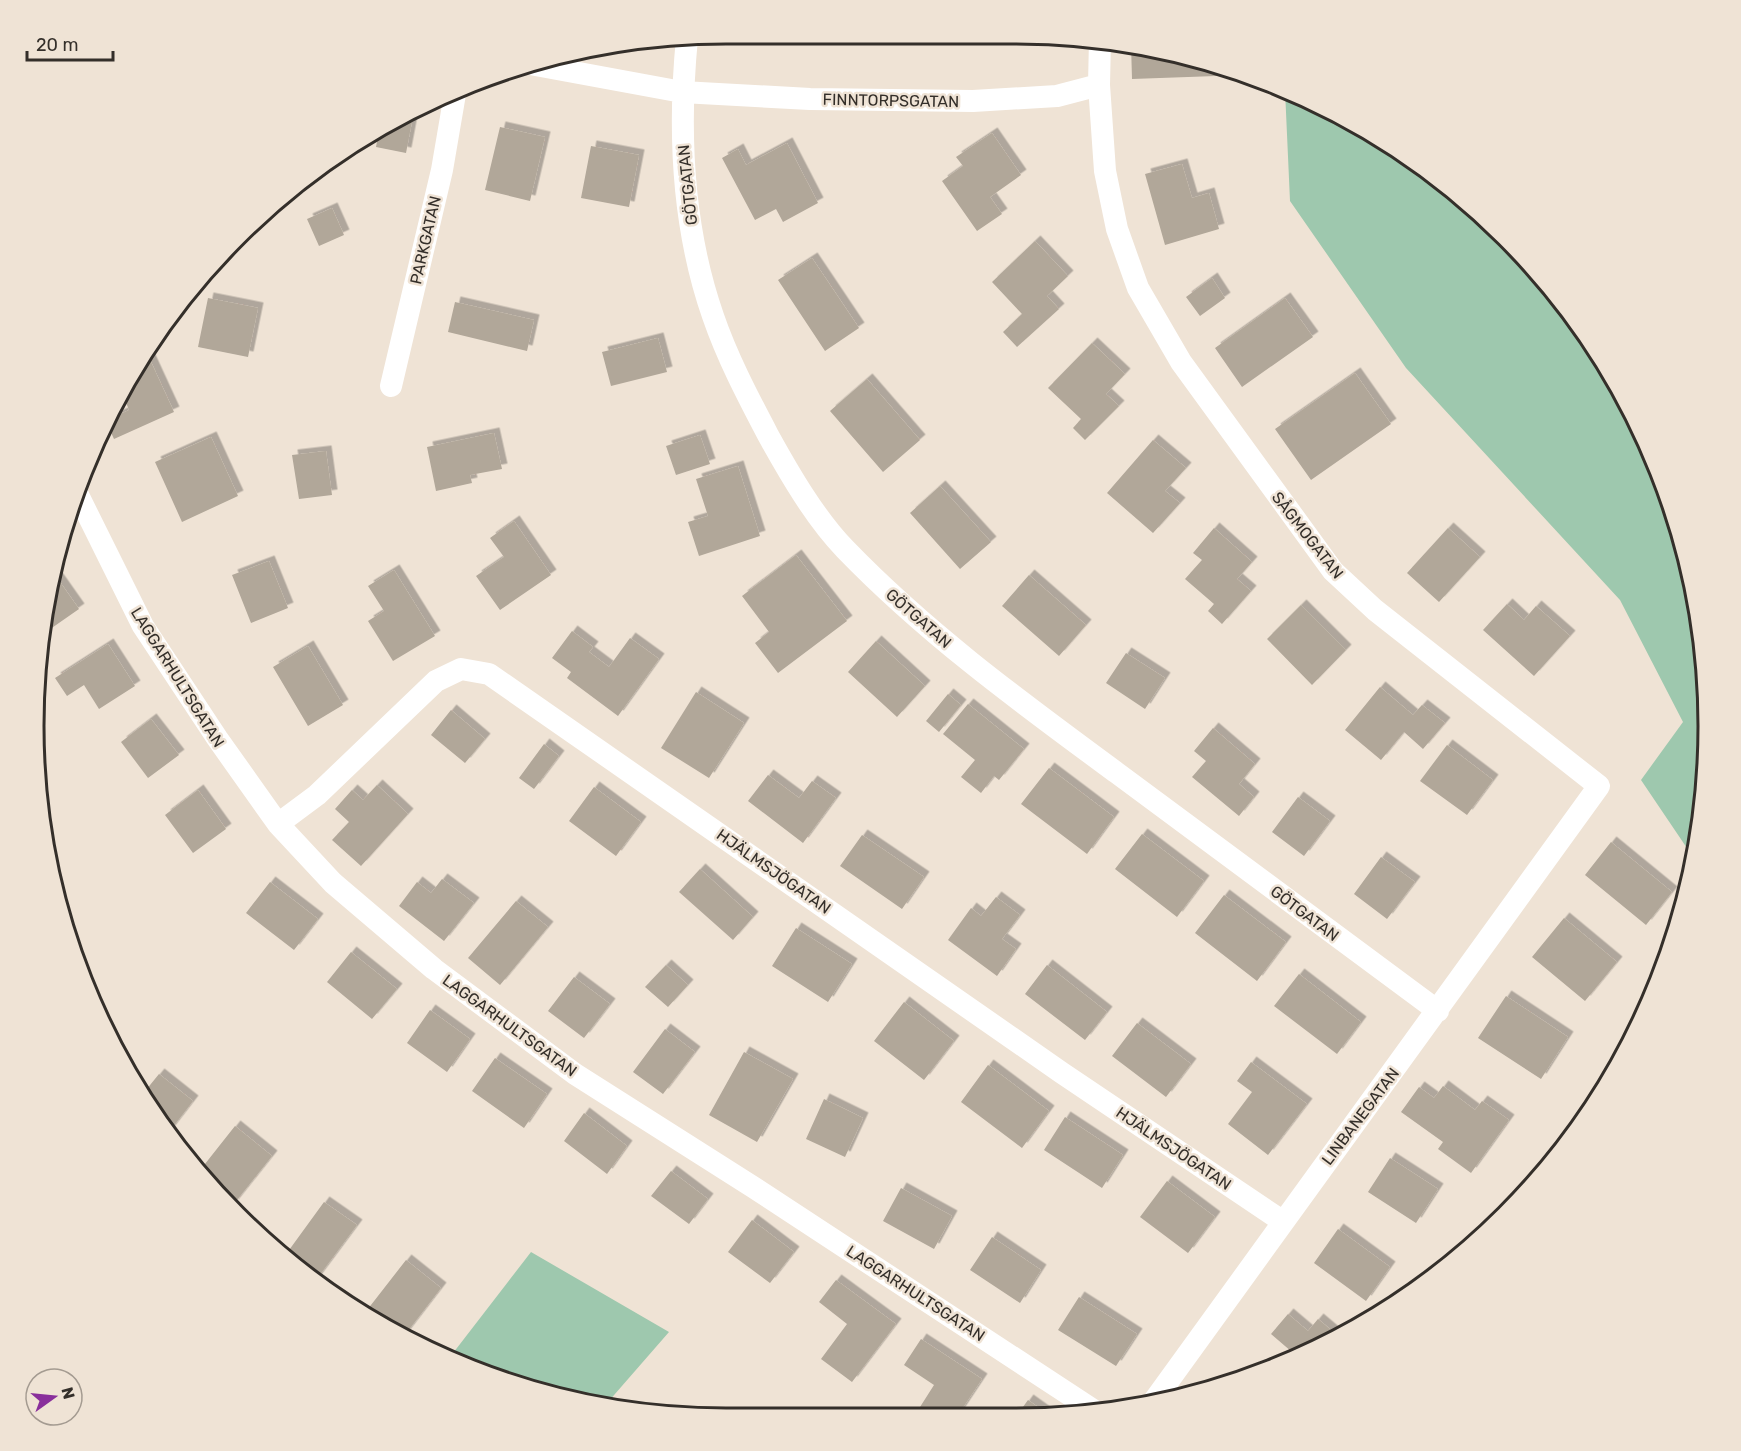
<svg xmlns="http://www.w3.org/2000/svg" width="1741" height="1451" font-family="Rubik,sans-serif">
<style>
.green{fill:#9ec8ae}
.building{fill:#b1a799;filter:url(#shadow)}
.lines{fill:none;stroke-linecap:round;stroke-linejoin:round}
.street{stroke:#fff;stroke-width:22}
.labels{text-anchor:middle;stroke-width:5;stroke-linejoin:round;paint-order:stroke}
.street-label{font-size:16px;fill:#342f2a;stroke:#efe3d5}
.rim{fill:none;stroke:#342f2a;stroke-width:3}
</style>
<defs>
<filter id="shadow"><feDropShadow dx="5.5" dy="-5.5" stdDeviation="0" flood-color="#0004"/></filter>
</defs>
<rect width="100%" height="100%" fill="#efe3d5"/>
<path class="green" d="M1285 90 1321 104 1437 176 1505 236 1571 316 1653 476 1664 490 1695 590 1708 725 1695 860 1641 780 1683 722 1620 600 1406 368 1290 201Z
M531 1252 669 1332 608 1402 503 1381 450 1357Z"/>
<path class="building" d="M738 33 823 35V40L739 42Z
M1131 44 1195 57 1244 75 1132 79Z
M414 111 406 153 376 147 380 125Z
M500 127 545 137 530 201 485 190Z
M992 133 1021 175 990 197 1002 214 977 231 942 181 963 166 956 157Z
M787 143 818 203 783 222 776 209 755 220 722 158 738 149 746 165Z
M591 146 639 155 629 207 581 198Z
M1182 164 1192 198 1209 193 1219 229 1165 245 1145 174Z
M332 208 344 235 319 246 307 219Z
M1035 241 1068 276 1047 296 1059 309 1017 347 1003 332 1022 314 992 282Z
M812 258 859 328 825 351 778 280Z
M1212 278 1225 298 1200 316 1186 297Z
M208 298 258 308 248 357 198 347Z
M1285 298 1313 337 1242 387 1215 348Z
M455 302 534 320 527 351 448 332Z
M658 338 667 372 611 386 602 352Z
M1092 343 1125 374 1106 394 1119 406 1085 440 1073 428 1081 419 1048 388Z
M145 349 174 412 114 439 108 426 112 418 129 410 123 395Z
M1355 373 1391 424 1311 480 1275 429Z
M867 379 920 440 883 472 830 411Z
M494 433 502 469 470 475 472 483 436 491 427 447Z
M700 435 710 464 676 475 666 446Z
M211 437 238 496 182 522 155 462Z
M1153 440 1186 468 1165 491 1180 503 1153 533 1107 493Z
M326 451 332 495 299 499 292 455Z
M738 466 760 536 699 556 688 522 708 516 696 479Z
M940 486 991 542 960 569 910 513Z
M514 521 551 575 500 610 476 576 504 557 490 538Z
M1214 528 1252 562 1237 579 1251 591 1222 624 1208 611 1214 604 1185 579 1202 560 1193 553Z
M1448 528 1480 557 1439 602 1407 573Z
M796 555 847 621 778 673 755 643 769 632 742 596Z
M269 561 288 608 251 623 232 575Z
M394 570 435 636 393 661 368 621 384 611 368 586Z
M55 575 79 609 46 632 44 630Z
M1029 575 1086 625 1059 656 1002 606Z
M1507 604 1524 620 1536 606 1570 636 1534 676 1483 630Z
M1301 605 1346 650 1312 685 1267 639Z
M572 631 593 647 589 652 609 667 630 638 659 659 618 716 567 678 571 672 552 658Z
M876 641 925 686 897 717 848 672Z
M108 644 135 686 99 709 84 685 67 696 55 678Z
M308 646 343 705 308 726 273 667Z
M1126 653 1165 678 1145 709 1106 683Z
M1380 687 1413 715 1422 705 1445 723 1423 749 1404 732 1381 760 1345 730Z
M696 692 744 723 709 778 661 748Z
M948 694 961 705 939 732 926 721Z
M968 704 1024 749 999 780 994 776 981 793 961 777 975 760 943 734Z
M451 710 485 739 465 763 431 735Z
M151 719 179 755 148 778 121 742Z
M1213 728 1255 764 1239 784 1254 797 1239 816 1192 777 1206 761 1194 751Z
M544 744 559 756 534 789 519 778Z
M1447 745 1493 780 1467 815 1420 781Z
M1049 768 1114 817 1087 854 1021 804Z
M768 775 799 798 812 781 836 798 803 843 748 801Z
M377 785 408 814 361 866 332 840 349 822 335 809 352 790 363 800Z
M594 787 641 822 616 856 569 821Z
M198 790 226 829 193 853 165 815Z
M1298 797 1330 821 1304 856 1272 832Z
M1142 834 1204 881 1177 917 1115 869Z
M862 835 924 877 902 909 840 866Z
M1611 842 1672 892 1646 925 1585 875Z
M1381 857 1415 882 1387 919 1354 894Z
M700 869 753 917 733 940 679 892Z
M442 879 474 903 444 941 399 906 417 882 431 893Z
M270 882 318 919 294 950 246 913Z
M1224 895 1286 942 1257 981 1195 933Z
M996 897 1020 915 1002 939 1016 949 997 976 948 940 971 908 981 916Z
M516 901 548 927 500 985 468 958Z
M1564 918 1617 962 1585 1001 1532 957Z
M796 928 852 964 828 1002 772 966Z
M351 952 397 989 372 1019 327 982Z
M666 965 688 985 668 1007 645 987Z
M1047 965 1107 1012 1085 1040 1025 994Z
M1299 974 1361 1022 1337 1054 1274 1006Z
M574 977 610 1004 584 1038 548 1011Z
M1506 996 1568 1037 1541 1079 1478 1038Z
M904 1002 954 1041 924 1080 874 1041Z
M430 1010 470 1039 447 1072 407 1043Z
M1137 1023 1191 1064 1166 1097 1112 1056Z
M665 1029 695 1052 663 1094 633 1072Z
M744 1052 793 1079 757 1142 709 1115Z
M495 1058 547 1094 524 1128 472 1091Z
M1251 1062 1307 1104 1268 1155 1228 1124 1252 1092 1237 1081Z
M988 1065 1049 1111 1022 1148 961 1102Z
M159 1074 193 1101 169 1132 150 1111 142 1095Z
M1443 1086 1475 1110 1482 1101 1509 1120 1471 1173 1438 1149 1443 1142 1401 1112 1419 1087 1434 1098Z
M824 1099 863 1118 845 1157 806 1139Z
M584 1113 627 1146 607 1174 564 1141Z
M1065 1117 1123 1155 1102 1188 1044 1150Z
M235 1126 272 1156 233 1205 201 1169Z
M1390 1158 1438 1189 1416 1223 1368 1192Z
M671 1171 708 1199 689 1224 651 1196Z
M1167 1181 1215 1217 1188 1253 1140 1217Z
M901 1188 952 1216 934 1249 883 1221Z
M324 1202 357 1225 316 1280 284 1257Z
M752 1220 794 1252 770 1283 728 1252Z
M1338 1229 1390 1267 1366 1301 1314 1263Z
M992 1237 1041 1270 1020 1303 970 1270Z
M406 1260 441 1288 404 1336 380 1325 364 1314Z
M836 1280 896 1324 852 1382 821 1359 847 1324 819 1302Z
M1079 1297 1137 1334 1116 1366 1058 1330Z
M1288 1314 1308 1331 1318 1319 1337 1335 1281 1365 1292 1352 1271 1334Z
M921 1339 982 1379 956 1418H913L934 1385 904 1365Z
M1028 1400 1049 1415 1015 1418Z"/>
<g class="lines">
<path class="street" d="M687 38C678 131 682 227 713 316 727 357 748 397 768 435 789 473 815 518 845 549 927 634 1022 703 1117 773 1224 853 1331 932 1438 1011
M1100 39 1099 85 1105 171 1117 229 1138 288 1181 362 1333 571 1375 610 1599 786 1151 1405
M530 64 682 92 810 99 973 101 1057 96 1099 85
M391 386 442 170 455 94
M76 491 143 626 217 738 278 824 333 883 434 969 575 1074 753 1187 1093 1410
M278 824 317 795 436 681 461 669 489 674 1062 1073 1282 1221"/>
</g>
<g class="labels">
<g class="street-label">
<text transform="translate(891 100) rotate(1)" y="6">FINNTORPSGATAN</text>
<text transform="translate(687 185) rotate(-96)" y="6">GÖTGATAN</text>
<text transform="translate(425 240) rotate(-77)" y="6">PARKGATAN</text>
<text transform="translate(1308 535) rotate(52)" y="6">SÅGMOGATAN</text>
<text transform="translate(919 618) rotate(41)" y="6">GÖTGATAN</text>
<text transform="translate(178 677) rotate(58)" y="6">LAGGARHULTSGATAN</text>
<text transform="translate(774 871) rotate(35)" y="6">HJÄLMSJÖGATAN</text>
<text transform="translate(1305 913) rotate(37)" y="6">GÖTGATAN</text>
<text transform="translate(510 1025) rotate(36)" y="6">LAGGARHULTSGATAN</text>
<text transform="translate(1360 1116) rotate(-53)" y="6">LINBANEGATAN</text>
<text transform="translate(1174 1148) rotate(34)" y="6">HJÄLMSJÖGATAN</text>
<text transform="translate(916 1293) rotate(33)" y="6">LAGGARHULTSGATAN</text>
</g>
</g>
<path d="M0 0H1741V1451H0ZM726 44H1016A682 682 0 0 1 1698 726V726A682 682 0 0 1 1016 1408H726A682 682 0 0 1 44 726V726A682 682 0 0 1 726 44Z" fill="#efe3d5" fill-rule="evenodd"/>
<path class="rim" d="M726 44H1016A682 682 0 0 1 1698 726V726A682 682 0 0 1 1016 1408H726A682 682 0 0 1 44 726V726A682 682 0 0 1 726 44Z"/>
<g transform="translate(54 1397) rotate(75)"><circle r="28" fill="#efe3d5" stroke="#a49b91" stroke-width="1.5"/>
<path d="M0-4.5L10 22L0 15L-10 22Z" fill="#892f9b"/>
<text y="-9" font-size="16" font-weight="bold" text-anchor="middle" fill="#342f2a">N</text>
</g>
<path d="M27 51v9h86v-9" fill="none" stroke="#342f2a" stroke-width="3"/>
<text x="36" y="51" font-size="18" fill="#342f2a" stroke="#efe3d5" stroke-width="4.5" paint-order="stroke">20 m</text>
</svg>
